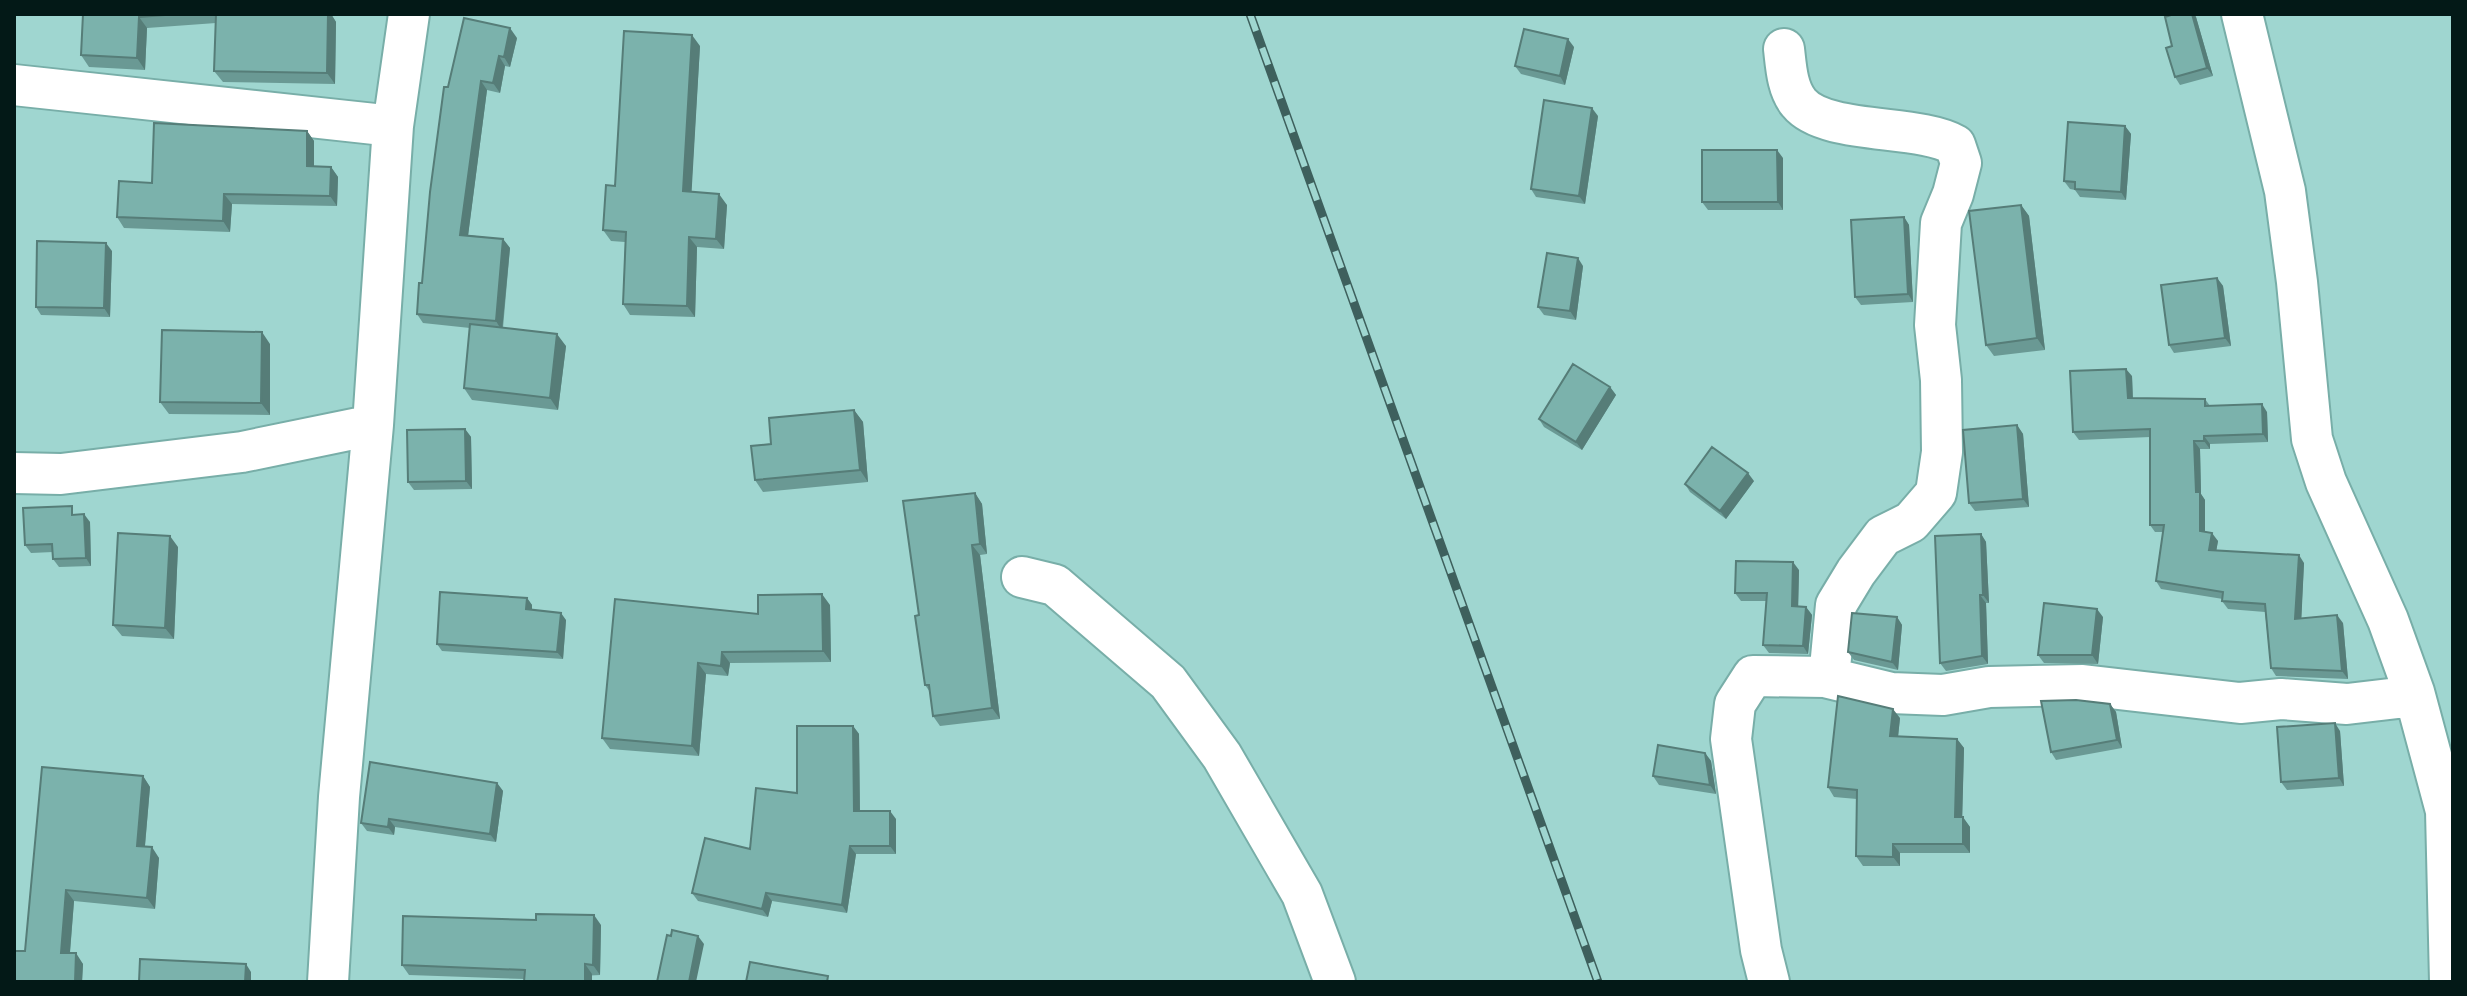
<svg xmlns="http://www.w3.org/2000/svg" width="2467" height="996" font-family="Cabin,sans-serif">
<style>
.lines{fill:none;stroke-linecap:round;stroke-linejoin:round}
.minor-casing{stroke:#78aea8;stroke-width:44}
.minor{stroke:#fff;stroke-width:40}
.rail-casing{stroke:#3e605d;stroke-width:9}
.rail{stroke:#9fd6d0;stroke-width:6;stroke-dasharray:18;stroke-linecap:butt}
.wall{fill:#6a9994}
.shaded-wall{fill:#567d78}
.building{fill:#7bb2ac;stroke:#567d78;stroke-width:2}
</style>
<rect width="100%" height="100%" fill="#9fd6d0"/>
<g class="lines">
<g class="minor-casing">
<path id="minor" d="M2242 14 2285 191 2297 282 2312 439 2326 482 2388 620 2414 692 2446 811 2450 982
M1784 49C1786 66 1787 89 1799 103 1825 135 1919 124 1955 145L1961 163 1953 194 1941 223 1935 325 1941 380 1942 452 1936 493 1911 522 1883 536 1856 572 1836 605 1830 668 1825 677
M14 85 393 126
M14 473 61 474 242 452 373 425
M1022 577 1055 585 1168 682 1222 756 1302 894 1335 982
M328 982 339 797 373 425 393 126 409 14
M1769 982 1761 950 1731 739 1735 704 1753 676 1825 677 1891 693 1943 695 1989 687 2083 685 2240 703 2281 699 2347 704 2398 698 2414 692"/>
</g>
<use href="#minor" class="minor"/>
<g class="rail-casing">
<path id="rail" d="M1250 14 1598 982"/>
</g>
<use href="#rail" class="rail"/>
</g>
<path class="wall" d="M83 14H331L336 22 335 84 223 82 214 71 216 23 147 28 145 70 89 67 81 55Z
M2174 14H2194L2196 17 2213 76 2180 85 2175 77 2172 46Z
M517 38 510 67 505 66 500 93 487 90 468 235 503 239 510 248 503 328 566 346 558 410 472 400 464 388 470 328 423 323 417 314 422 283 448 87Z
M700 46 691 192 727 205 724 249 697 247 695 317 630 315 623 304 625 242 611 241 603 230 615 186Z
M1574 47 1565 85 1521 74 1515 66Z
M1598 116 1585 204 1536 197 1531 189Z
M2125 126 2131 134 2126 200 2080 197 2075 190 2070 189 2064 181Z
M307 131 314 141V166L331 167 338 177 337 206 232 204 230 232 124 228 117 217 152 183Z
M1783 158V210H1708L1702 202Z
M2021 205 2029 216 2045 350 1994 356 1986 345Z
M1904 217 1909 225 1913 302 1861 305 1855 297Z
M112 251 110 317 41 315 36 307Z
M1583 266 1576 320 1544 315 1538 307Z
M2217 278 2223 286 2231 346 2174 353 2169 345Z
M270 344V415L169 414 160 402Z
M2132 376 2133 398 2205 399 2210 406 2267 412 2268 442 2210 444V449H2200L2201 494 2205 500V532L2218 541 2216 551 2304 563 2301 619 2343 623 2348 679 2276 676 2271 668 2265 612 2228 609 2222 601 2223 599 2161 589 2156 581 2163 532H2155L2150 525V437L2079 440 2073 432Z
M1610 387 1616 395 1582 450 1544 427 1539 419Z
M854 410 863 422 868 482 763 492 755 480Z
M2017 425 2023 434 2029 507 1975 511 1969 503Z
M465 429 471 437 472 489 414 490 408 482Z
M1754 481 1726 519 1690 492 1685 484Z
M975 493 982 504 987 554 980 555 1000 719 940 726 933 716 930 692 925 685 919 615Z
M78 515 90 522 91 566 59 567 53 559V552L31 553 25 545Z
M1981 534 1986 542 1989 603H1986L1988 664 1946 671 1940 663Z
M178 547 174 639 122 636 113 625Z
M1799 570 1798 606 1806 607 1812 615 1808 654 1769 653 1763 645 1766 601H1741L1735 593Z
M527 598 532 605V610L566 620 563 659 442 651 437 644Z
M830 605 831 662 730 663 728 676 706 674 699 756 610 749 602 738 758 614Z
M1897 617 1902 625 1898 670 1854 660 1848 652Z
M2103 617 2098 664 2044 663 2038 655Z
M2110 704 2116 712 2122 748 2056 760 2051 752Z
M1900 718 1898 737 1957 739 1964 748 1962 817 1970 827V853H1900V866H1863L1856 856 1857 799 1834 797 1828 787Z
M853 726 859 734 860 811 896 819V854H856L847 913 772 901 768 917 698 901 692 893 750 849Z
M2340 731 2344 786 2287 790 2281 782Z
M1705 753 1711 761 1716 794 1659 785 1653 776Z
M143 776 150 787 145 846 159 858 155 909 74 901 70 953 83 964 82 982H14L25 951Z
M497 783 503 791 496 842 395 827 394 835 367 831 361 823Z
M601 925 600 975 525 979 409 975 402 965Z"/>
<path class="shaded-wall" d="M328 14H331L336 22 335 84 327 73Z
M2192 14H2194L2196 17 2213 76 2207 68Z
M139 17 147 28 145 70 137 58Z
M510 28 517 38 510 67 504 57Z
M692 35 700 46 691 202 683 191Z
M1568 39 1574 47 1565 85 1560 76Z
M499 56 505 66 500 93 493 83Z
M481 81 487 90 467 244 460 235Z
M1592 108 1598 116 1585 204 1579 196Z
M2125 126 2131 134 2126 200 2121 192Z
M307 131 314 141V176L307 166Z
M1777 150 1783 158V210L1778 202Z
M331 167 338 177 337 206 330 196Z
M224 194 232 204 230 232 223 221Z
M719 194 727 205 724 249 716 239Z
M2021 205 2029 216 2045 350 2037 338Z
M1904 217 1909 225 1913 302 1908 294Z
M689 237 697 247 695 317 687 306Z
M503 239 510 248 502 331 496 321Z
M106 243 112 251 110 317 104 308Z
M1578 258 1583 266 1576 320 1570 311Z
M2217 278 2223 286 2231 346 2225 338Z
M262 332 270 344V415L261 403Z
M557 334 566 346 558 410 550 398Z
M2126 369 2132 376 2133 406 2128 398Z
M1610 387 1616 395 1582 450 1576 442Z
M2262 404 2267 412 2268 442 2263 434Z
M854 410 863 422 868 482 860 470Z
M2017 425 2023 434 2029 507 2023 499Z
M465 429 471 437 472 489 466 481Z
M2204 436 2210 444V449L2204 441Z
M2194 441 2200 449 2201 494 2205 500V539L2200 531 2196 492Z
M1748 473 1754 481 1726 519 1720 511Z
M975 493 982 504 987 554 980 544Z
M84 514 90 522 91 566 86 558Z
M2212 533 2218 541 2215 558 2209 550Z
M1981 534 1986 542 1989 603 1983 595Z
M170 536 178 547 174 639 165 628Z
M972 545 980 555 1000 719 992 708Z
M2299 555 2304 563 2301 627 2295 619Z
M1793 562 1799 570 1798 614 1792 606Z
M822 594 830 605 831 662 823 651Z
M1980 595 1986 603 1988 664 1982 656Z
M527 598 532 605V617L526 609Z
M1806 607 1812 615 1808 654 1803 646Z
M2097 609 2103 617 2098 664 2092 655Z
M561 613 566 620 563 659 557 652Z
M2337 615 2343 623 2348 679 2342 671Z
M1897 617 1902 625 1898 670 1892 662Z
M722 652 730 663 728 676 721 666Z
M698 663 706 674 699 756 692 746Z
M2110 704 2116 712 2122 748 2117 740Z
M1893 709 1900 718 1897 746 1890 736Z
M2335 723 2340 731 2344 786 2339 778Z
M853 726 859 734 860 819 854 811Z
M1957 739 1964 748 1962 827 1955 817Z
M1705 753 1711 761 1716 794 1710 785Z
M143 776 150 787 144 856 137 846Z
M497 783 503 791 496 842 490 834Z
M890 811 896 819V854L890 846Z
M1963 817 1970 827V853L1963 844Z
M389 819 395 827 394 835 388 827Z
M1893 844 1900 853V866L1893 857Z
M850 846 856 854 847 913 842 905Z
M152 847 159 858 155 909 147 898Z
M66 890 74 901 69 963 61 953Z
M766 893 772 901 768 917 762 909Z
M594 915 601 925 600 975 593 965Z
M698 936 704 944 696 982H689Z
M76 953 83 964 82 982H75Z
M246 964 251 972V982H245Z
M585 964 592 974V982H585Z"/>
<path class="building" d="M83 14H178L139 17 137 58 81 55Z
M216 14H328L327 73 214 71Z
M2174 14H2192L2207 68 2175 77 2166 48 2172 46 2165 17Z
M464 18 510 28 504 57 499 56 493 83 481 81 460 235 503 239 496 321 417 314 419 283H422L430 192 444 87H448Z
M1524 29 1568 39 1560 76 1515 66Z
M624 31 692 35 683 191 719 194 716 239 689 237 687 306 623 304 626 232 603 230 606 185 615 186Z
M1544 100 1592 108 1579 196 1531 189Z
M2068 122 2125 126 2121 192 2075 189V182L2064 181Z
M154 123 307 131V166L331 167 330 196 224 194 223 221 117 217 119 181 152 183Z
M1702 150H1777L1778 202H1702Z
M2021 205 2037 338 1986 345 1969 211Z
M1904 217 1908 294 1855 297 1851 220Z
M37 241 106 243 104 308 36 307Z
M1547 253 1578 258 1570 311 1538 307Z
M2217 278 2225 338 2169 345 2161 285Z
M470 324 557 334 550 398 464 388Z
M162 330 262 332 261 403 160 402Z
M1573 364 1610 387 1576 442 1539 419Z
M2126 369 2128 398 2205 399V406L2262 404 2263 434 2204 436V441H2194L2196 492H2200V531L2212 533 2209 550 2299 555 2295 619 2337 615 2342 671 2271 668 2265 604 2222 601 2223 592 2156 581 2164 525H2150V429L2073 432 2070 371Z
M854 410 860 470 755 480 751 446 771 444 769 418Z
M2017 425 2023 499 1969 503 1963 430Z
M465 429 466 481 408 482 407 430Z
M1712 447 1748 473 1720 511 1685 484Z
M975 493 980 544 972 545 992 708 933 716 929 685H925L915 616 919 615 903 501Z
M72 506V515L84 514 86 558 53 559 52 544 25 545 23 508Z
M118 533 170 536 165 628 113 625Z
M1981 534 1983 595H1980L1982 656 1940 663 1935 536Z
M1736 561 1793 562 1792 606 1806 607 1803 646 1763 645 1767 593H1735Z
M440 592 527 598 526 609 561 613 557 652 437 644Z
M822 594 823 651 722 652 721 666 698 663 692 746 602 738 615 599 758 614V595Z
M2044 603 2097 609 2092 655H2038Z
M1852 613 1897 617 1892 662 1848 652Z
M1838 696 1893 709 1890 736 1957 739 1955 817H1963V844H1893V857L1856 856 1857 790 1828 787Z
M2076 700 2110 704 2117 740 2051 752 2041 701Z
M2335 723 2339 778 2281 782 2277 727Z
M797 726H853L854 811H890V846H850L842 905 766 893 762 909 692 893 705 838 750 849 756 788 797 793Z
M1658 745 1705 753 1710 785 1653 776Z
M370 762 497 783 490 834 389 819 388 827 361 823Z
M42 767 143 776 137 846 152 847 147 898 66 890 61 953H76L75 982H14V951H25Z
M536 914 594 915 593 965 585 964V982H524L525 970 402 965 403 916 536 920Z
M672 930 698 936 689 982H657L667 935 671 936Z
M140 959 246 964 245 982H139Z
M750 962 828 976 827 982H746Z"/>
<rect width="2467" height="996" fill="none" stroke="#031917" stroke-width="32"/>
</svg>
